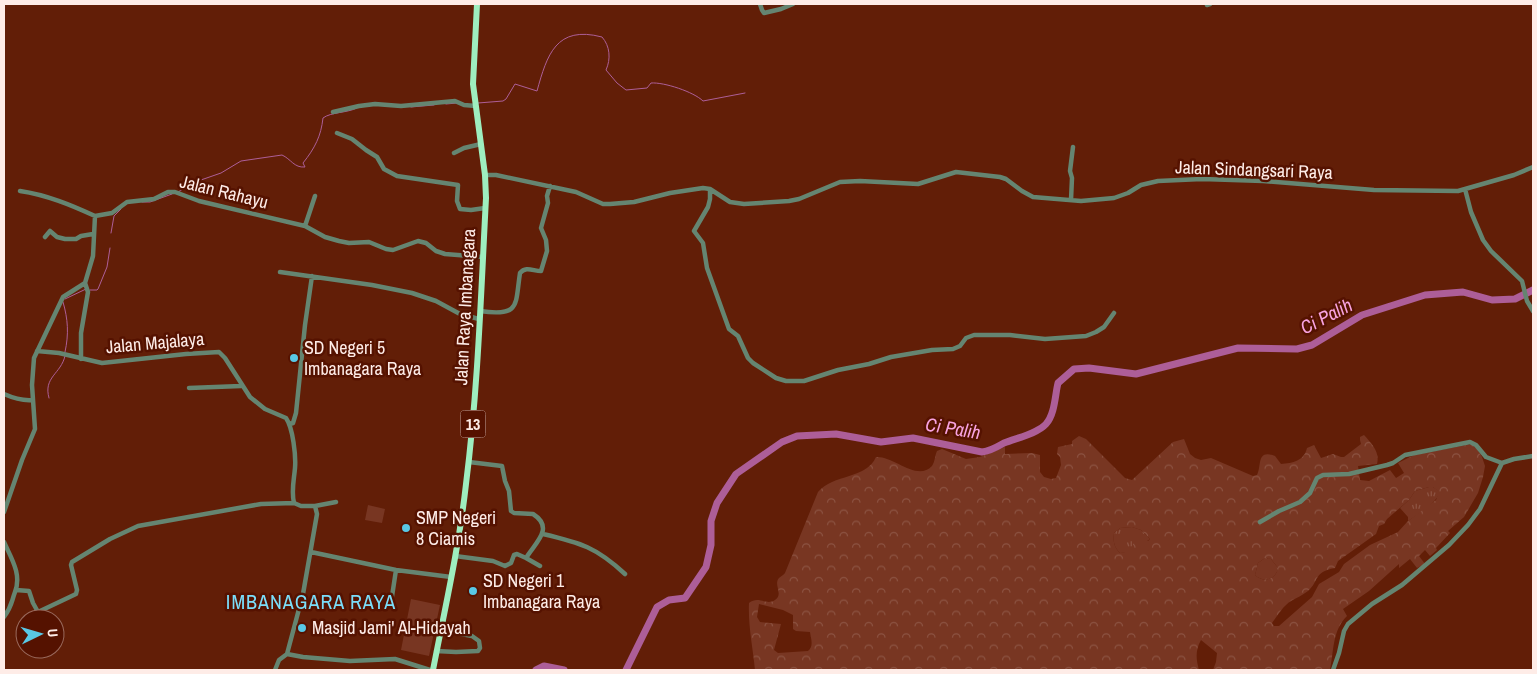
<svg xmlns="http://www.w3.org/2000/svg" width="1537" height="674" font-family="'Archivo Narrow',sans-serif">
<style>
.grass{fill:url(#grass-tufts)}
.forest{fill:url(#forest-crowns);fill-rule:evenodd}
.pitch{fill:#783622}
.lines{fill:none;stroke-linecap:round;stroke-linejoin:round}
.stream{stroke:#ad5e98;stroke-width:1}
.river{stroke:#ad5e98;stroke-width:7}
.minor{stroke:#658571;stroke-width:4.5}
.highway{stroke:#9eeebf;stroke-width:6}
.poi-dot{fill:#59c8e5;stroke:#551200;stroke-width:2}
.labels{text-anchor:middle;stroke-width:5;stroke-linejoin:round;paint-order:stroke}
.shield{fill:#551200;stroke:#cbaba2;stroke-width:1}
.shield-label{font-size:16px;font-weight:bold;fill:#feece7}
.street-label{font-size:18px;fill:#feece7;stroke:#551200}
.poi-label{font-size:18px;fill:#feece7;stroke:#551200;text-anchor:start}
.water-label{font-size:19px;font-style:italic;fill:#f8a3e0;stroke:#551200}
.quarter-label{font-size:20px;letter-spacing:1px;fill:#7bdef9;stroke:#551200}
</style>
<defs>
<pattern id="grass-tufts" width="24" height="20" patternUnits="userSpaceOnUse" patternTransform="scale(1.25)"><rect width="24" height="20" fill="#783622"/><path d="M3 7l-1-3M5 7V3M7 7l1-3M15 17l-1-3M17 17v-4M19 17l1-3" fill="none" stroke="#8c5342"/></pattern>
<pattern id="forest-crowns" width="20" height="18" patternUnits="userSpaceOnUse" patternTransform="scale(1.25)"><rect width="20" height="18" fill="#783622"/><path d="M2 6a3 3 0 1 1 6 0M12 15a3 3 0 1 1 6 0" fill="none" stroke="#8c5342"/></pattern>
</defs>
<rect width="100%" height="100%" fill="#621e07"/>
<path class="grass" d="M1429 487H1433L1440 492C1435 505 1419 513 1408 521V517L1400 508 1409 500 1415 491Z
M1132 527 1141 530 1150 539 1131 552 1120 553C1114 547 1113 542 1114 533L1120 528Z
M1265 558 1271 559 1278 568C1276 580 1263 583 1255 575L1258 563Z"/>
<path class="forest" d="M1364 435C1372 444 1380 452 1377 464L1358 466 1360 480 1369 481 1390 470 1396 478 1404 473 1398 463 1414 455 1467 445H1473L1477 449 1482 457 1485 466 1483 477 1478 493 1464 517 1448 531 1450 533 1436 548 1437 550 1430 556 1425 550 1419 556 1425 564 1417 568 1410 559 1399 568V564L1369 591 1343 609 1347 616C1332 631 1334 651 1330 670H1213L1216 662 1217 653 1201 640C1195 650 1196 660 1199 670H755C753 648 748 626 749 603 759 595 766 606 775 600 784 594 773 585 779 578 781 576 784 575 785 573L818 492C833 474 867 479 876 457 894 456 917 482 932 466 935 462 935 455 937 451L942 449 966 459 980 457 1005 447V454L1032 453 1040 455V472L1044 477 1051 479 1056 478 1061 465 1060 457 1057 454 1058 447 1072 444V441L1079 436 1086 439 1125 478 1132 480 1173 442 1184 439 1190 454 1195 458 1201 460 1211 458 1253 476 1257 475C1262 466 1256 449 1275 456L1281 464C1293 463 1304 461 1307 448L1314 445 1321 458 1333 454 1341 457H1344L1361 444 1360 440V437ZM1429 487H1433L1439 492 1436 500 1408 521 1398 532 1370 545 1344 564 1339 572 1319 584 1312 597 1279 626H1274L1272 623C1277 616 1284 605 1291 601 1296 598 1303 595 1308 591 1320 580 1313 572 1335 568L1338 561 1376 534 1379 526 1384 524 1387 519 1409 500 1415 491ZM1132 527 1141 530 1150 539 1148 541C1142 539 1138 538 1133 543V549L1131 551 1120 553C1114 547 1113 542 1114 533L1120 528ZM1265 558 1271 559 1278 568C1276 580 1263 583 1255 575L1258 563ZM759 604 783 610 793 615V629L796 631 810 632C811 639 814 646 808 651L778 653 774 650 781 624 760 622 757 617Z"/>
<path class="pitch" d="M368 505 385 509 382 523 365 520Z
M411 599 440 605 429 656 401 650Z"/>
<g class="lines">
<path class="stream" d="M478 103 503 101 506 99 515 84 537 91C547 55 556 25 602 37 610 46 611 59 606 70L617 83 626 90 647 88 651 83C664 82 694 92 703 101L745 93
M446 104 457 103
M411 107 434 105
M178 192 198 181 221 173 241 161 282 155C291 159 294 168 305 167L303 163C315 148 321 136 323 118 331 112 347 113 357 108
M142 202H150L172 194
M111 233 114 216 121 209
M90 290H97L98 289 107 267 110 248
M65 299 86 289
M63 302C68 319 69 334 65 352
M49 398C43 377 61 374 65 356"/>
<path class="river" d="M536 670 544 666 564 670
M626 670 657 607 669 600 685 598 706 567 711 545V521L717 503 736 474 782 442 797 436 836 434 881 442 913 438 982 452C991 451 997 447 1004 443 1016 438 1037 434 1046 424 1055 414 1055 395 1058 383L1074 369 1089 368 1136 374 1238 348 1297 349 1312 345 1362 315 1425 295 1463 292 1492 300 1515 299 1533 290"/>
<path class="minor" d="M760 4 762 10 764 13 781 9 793 4
M1207 5 1210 4
M333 112 359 106 375 104 401 106 455 101 464 105 476 106
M337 133 352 139 366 150 377 157 384 169 397 176 458 185 457 201 460 209 471 210 485 208
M454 153 464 148 481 144
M485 175H496L576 192 603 204H610L634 202 670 193 703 188 710 189 730 202 744 204 789 201 799 199 840 182 860 181 918 184 956 172 1000 177 1006 179 1022 191 1033 197 1081 201 1114 198 1128 193 1141 185 1158 181 1202 179 1263 181 1374 190 1458 191 1514 175 1533 167
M710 189V199L708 207 694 231 703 243 707 268 729 329 738 336 748 358 753 363 776 378 786 381H804L838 370 869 364 891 357 932 350 953 349 960 346 966 338 974 335H1010L1045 339 1086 336 1096 332 1104 327 1114 313
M1465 189 1471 212 1483 240 1491 251 1522 281 1527 301 1533 311
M20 191C47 195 71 205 95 216
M1071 200 1072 178 1070 171 1073 147
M305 226 315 196
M45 237 50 231 57 237 65 239H76L81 236 93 234
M280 272 372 285 412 293 436 301 460 314 479 319
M480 311C521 317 515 305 520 273 526 266 533 271 541 271L547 251 546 240 541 228 548 203 547 196 550 186
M37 351 59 353 102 363 186 354 219 352 225 358 250 397 265 409 286 418C293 428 296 456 295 468 294 480 291 491 294 503L301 506H315L317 514 303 594 287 654
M81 359V333L88 292 85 283
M189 388 241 386
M4 394C13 398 23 401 33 400
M290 424 293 423 296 413 305 325 312 276
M469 462 502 466 505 481 509 491 511 511 514 513 533 514C555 528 535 543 526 558L540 566
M315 506 336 502
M4 512 22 460 35 429 32 385 34 358 63 297 85 283 93 256 95 216 112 213 127 202 154 199 168 192H175L199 201 305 226 325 237 339 241 349 243 369 242 386 249 393 250 418 241 426 243 436 251 445 254 483 257
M1260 522 1279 511 1300 502 1310 493 1317 478 1323 475 1349 474 1387 465 1393 463 1405 455 1470 442 1476 445 1486 457 1502 463
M543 534C581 543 596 547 625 574
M4 542C11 558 22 574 15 592 11 603 12 606 4 617
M311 552 396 570 451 577
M455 556 493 561 505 566 511 563 514 555 517 554 526 558
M16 590 29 591 33 603 38 612 76 594 77 590 71 565 72 562 110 539 138 526 261 504 294 503
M391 603 396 570
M436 651 456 652 478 651 480 648 479 641 472 636 440 630
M275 670 279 660 287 654 303 657 350 661 395 659 430 670
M1333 670 1339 653 1344 631 1348 624 1372 604 1402 585 1449 545 1468 525 1480 509 1502 463 1514 459 1533 456"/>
<path class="highway" d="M433 670C445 608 459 547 466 484 478 389 481 293 486 198L485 175 473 84 477 4"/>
</g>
<g class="poi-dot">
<circle cx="294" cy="358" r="5"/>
<circle cx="406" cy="528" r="5"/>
<circle cx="473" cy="591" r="5"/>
<circle cx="302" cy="628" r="5"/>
</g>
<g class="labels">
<rect class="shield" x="460.5" y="410.5" width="25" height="27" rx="4"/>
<g class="shield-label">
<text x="473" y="430">13</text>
</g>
<g class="street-label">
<text transform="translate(1254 170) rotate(2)" y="6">Jalan Sindangsari Raya</text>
<text transform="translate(224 192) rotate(14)" y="6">Jalan Rahayu</text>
<text transform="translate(465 307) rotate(-87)" y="6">Jalan Raya Imbanagara</text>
<text transform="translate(155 343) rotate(-5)" y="6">Jalan Majalaya</text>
</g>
<g class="poi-label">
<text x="304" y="354">SD Negeri 5<tspan x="304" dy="21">Imbanagara Raya</tspan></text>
<text x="416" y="524">SMP Negeri<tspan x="416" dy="21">8 Ciamis</tspan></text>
<text x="483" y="587">SD Negeri 1<tspan x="483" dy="21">Imbanagara Raya</tspan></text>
<text x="312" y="634">Masjid Jami' Al-Hidayah</text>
</g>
<g class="water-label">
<text transform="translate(1326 316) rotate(-27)" y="7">Ci Palih</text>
<text transform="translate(953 428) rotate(9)" y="7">Ci Palih</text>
</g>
<g class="quarter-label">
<text x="311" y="609">IMBANAGARA RAYA</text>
</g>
</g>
<rect width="1537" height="674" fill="none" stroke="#feece7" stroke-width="10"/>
<g transform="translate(40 634) rotate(85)"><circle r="24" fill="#551200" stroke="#99695c"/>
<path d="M0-4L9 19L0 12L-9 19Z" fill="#59c8e5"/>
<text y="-8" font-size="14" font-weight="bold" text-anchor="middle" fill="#feece7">U</text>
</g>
</svg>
